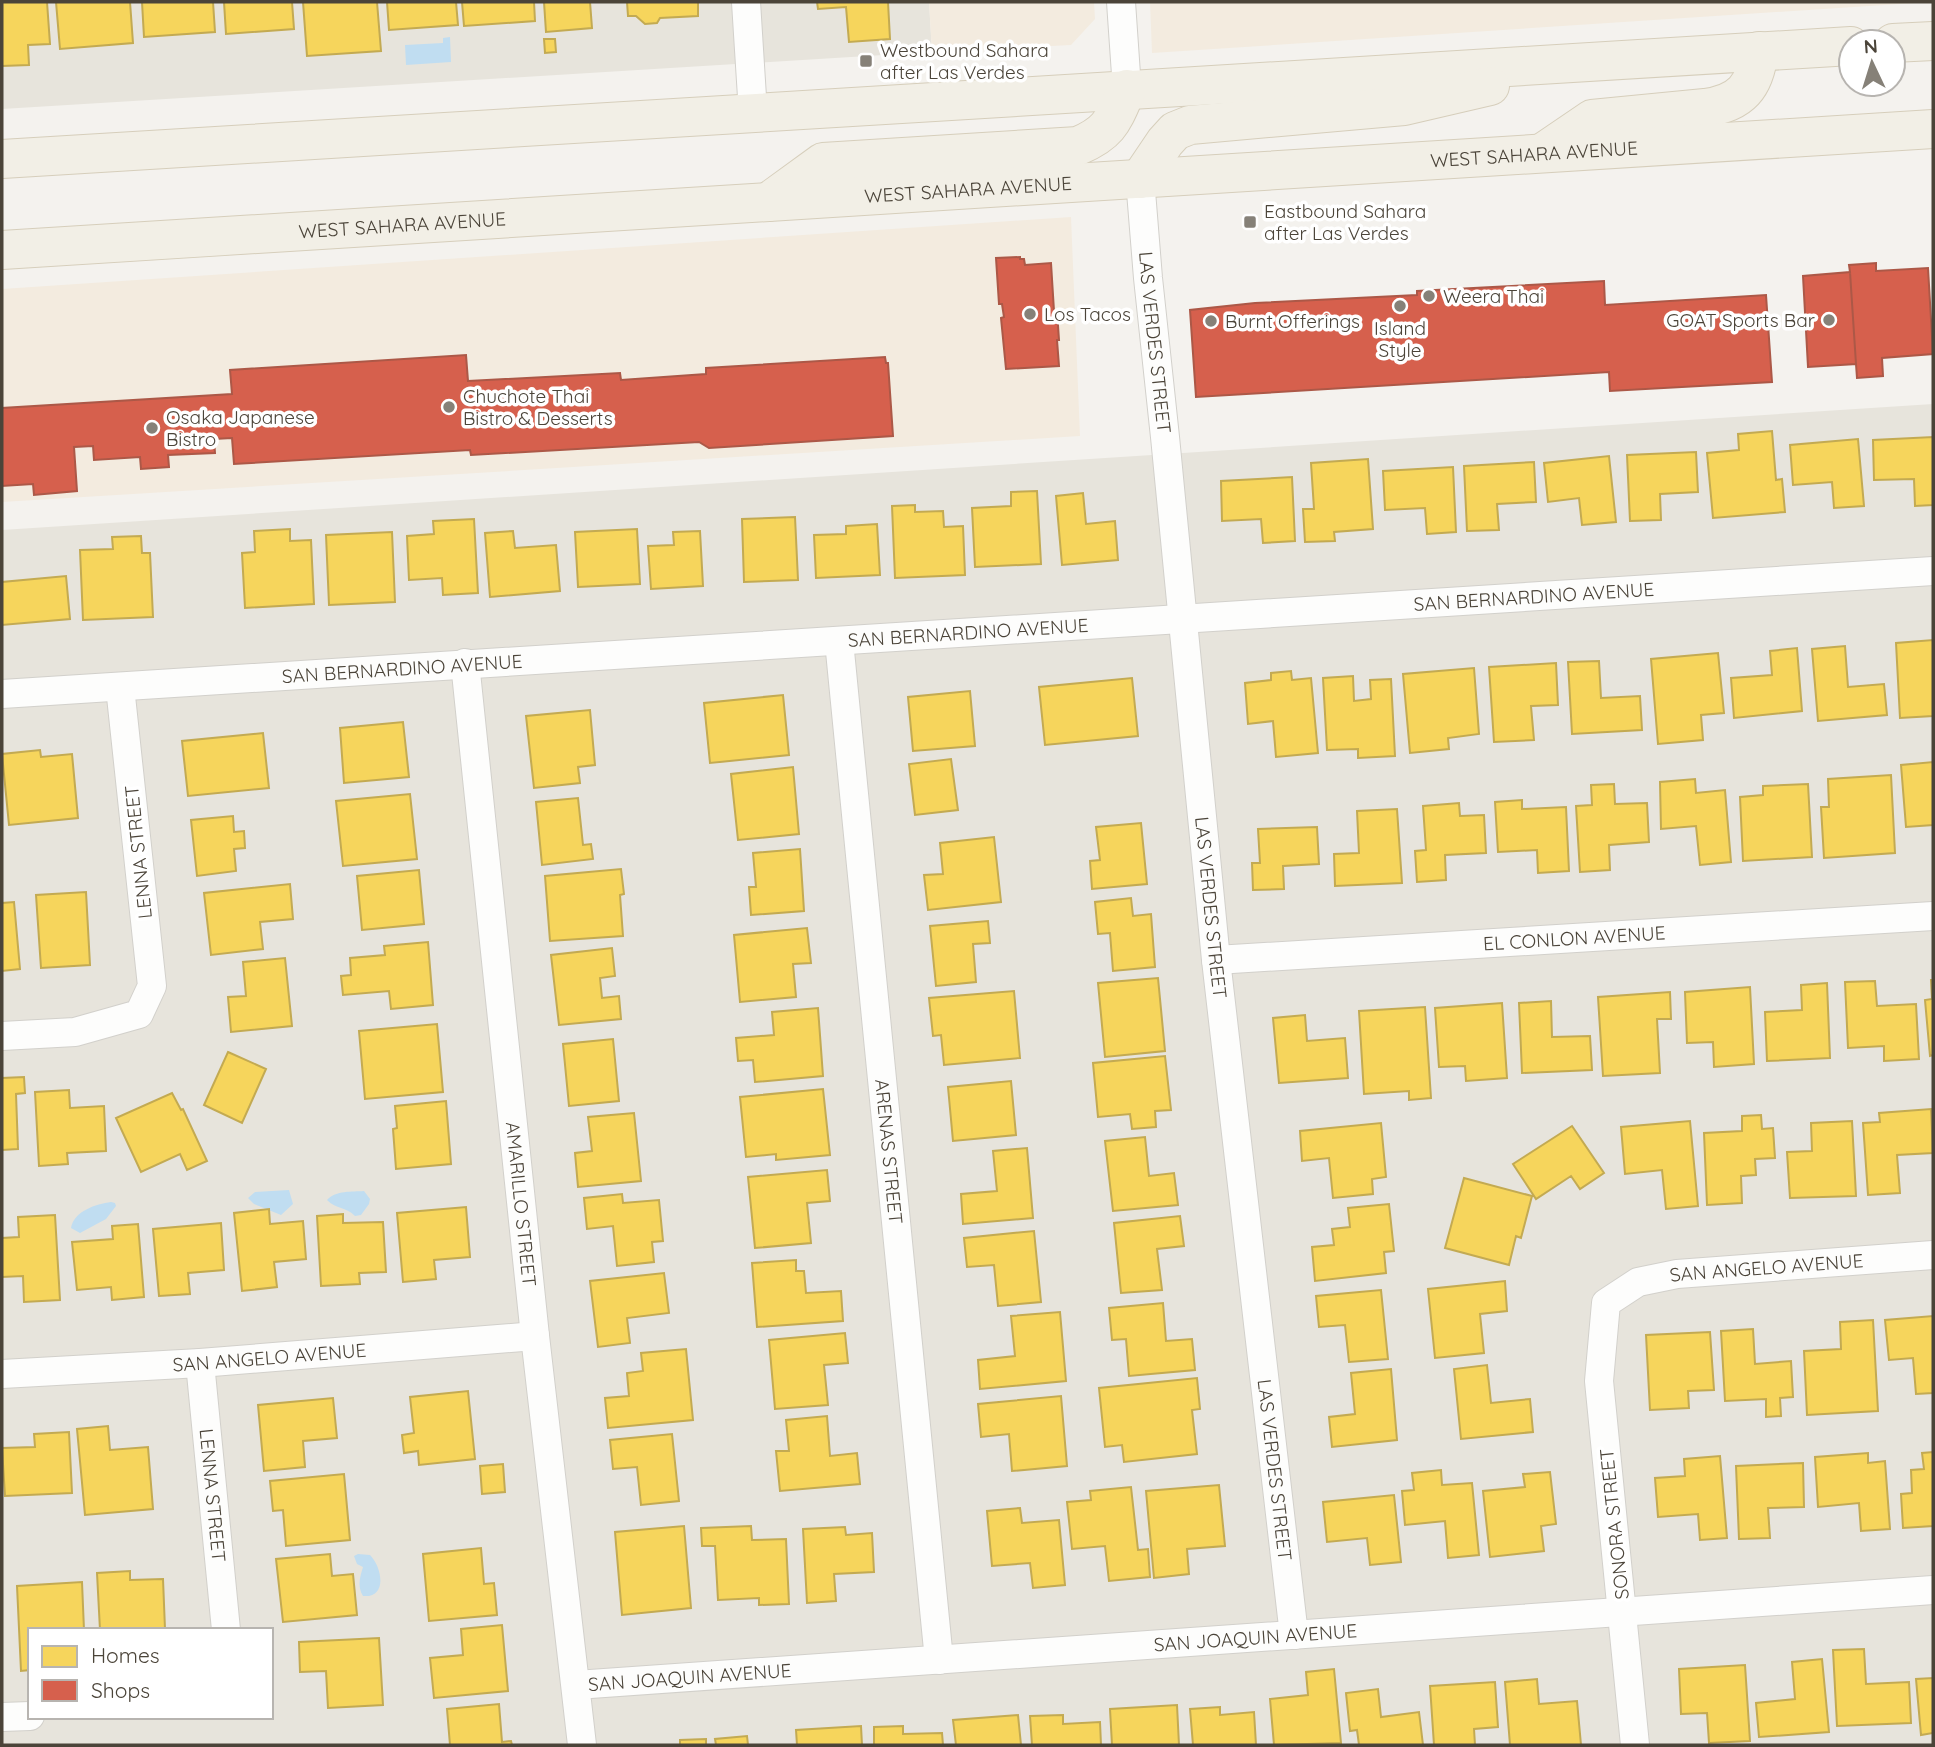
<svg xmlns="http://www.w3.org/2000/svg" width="1935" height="1747" font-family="Quicksand,sans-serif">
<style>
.residential{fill:#e7e4dc;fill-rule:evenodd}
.commercial{fill:#f3ebdf}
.water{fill:#c0ddf1}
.homes{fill:#f6d55c;stroke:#c3aa52;stroke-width:2}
.shops{fill:#d6604d;stroke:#ac5847;stroke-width:2}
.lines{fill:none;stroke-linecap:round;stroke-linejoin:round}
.minor-casing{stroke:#d2d0cb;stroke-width:30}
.primary-casing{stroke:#d6cebb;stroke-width:40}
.minor{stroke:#fdfdfc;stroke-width:28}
.primary{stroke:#f2efe6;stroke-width:38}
.poi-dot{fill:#868178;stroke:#fff;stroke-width:2.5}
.labels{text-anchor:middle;stroke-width:7;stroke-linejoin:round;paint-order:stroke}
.poi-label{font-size:19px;fill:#4b4439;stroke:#fff;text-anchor:start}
.street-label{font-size:19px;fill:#4b4439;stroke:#fff}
</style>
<rect width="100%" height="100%" fill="#f4f2ee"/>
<path class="residential" d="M2 2H929L932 52 2 109Z
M1933 404V1745H2V530ZM30 1630H271V1717H30Z"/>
<path class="commercial" d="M929 2H1094L1095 19 1071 45 932 52Z
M1150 2H1930L1152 53Z
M1071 217 1080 436 2 502V289Z"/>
<path class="water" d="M450 37 451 62 406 65 405 45 443 43V38Z
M289 1190 293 1204 281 1215 254 1204 248 1198 255 1192Z
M364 1191 370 1199 369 1204 361 1215 355 1216C345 1206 337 1210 327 1200 336 1190 352 1192 364 1191Z
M111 1202 115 1203 116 1206 106 1219 80 1233 71 1228C74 1211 96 1204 111 1202Z
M358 1554 370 1555C382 1567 388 1598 363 1596 357 1586 360 1577 363 1567L357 1564 354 1556Z"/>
<path class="homes" d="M2 2H47L50 44 28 45 29 65 2 66Z
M56 2H130L133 43 60 49Z
M142 2H213L215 32 144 37Z
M224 2H292L294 29 226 34Z
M303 2H377L381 51 307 56Z
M387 2H456L458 25 389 30Z
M462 2H534L535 21 464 26Z
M544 2H590L592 28 546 32Z
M627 2H698V16L660 18 657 23 645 24 636 16H628Z
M817 2H888L890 39 849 42 846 7 818 9Z
M544 39H555L556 52 545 53Z
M1772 431 1776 480 1782 479 1785 512 1713 518 1707 453 1739 450 1738 434Z
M1933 437V505L1915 506 1914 479 1874 480 1873 440Z
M1858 439 1864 506 1834 508 1832 482 1793 485 1790 445Z
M1696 452 1698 492 1660 494 1661 520 1630 521 1627 455Z
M1609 456 1616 522 1582 525 1579 498 1548 502 1544 463Z
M1368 459 1373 529 1334 532 1335 541 1305 542 1303 509H1314L1311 463Z
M1534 462 1536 502 1497 504 1499 530 1467 531 1464 466Z
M1453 467 1456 532 1427 534 1425 508 1385 510 1383 471Z
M1292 477 1295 541 1263 543 1261 519 1222 521 1221 481Z
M1037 491 1041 564 975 567 972 508 1011 506V492Z
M1083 493 1086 524 1115 521 1118 560 1062 565 1056 496Z
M915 505V512L943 511 944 527 963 526 965 575 895 578 892 506Z
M795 517 798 580 744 582 742 519Z
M474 519 478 593 443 595 442 578 409 580 407 536 434 534 433 521Z
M877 524 880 575 816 578 814 535 846 534V526Z
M290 529V541L311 540 314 604 245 608 242 553 255 552 254 531Z
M637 529 640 584 578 587 575 532Z
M513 531 515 548 556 545 560 591 490 597 485 533Z
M700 531 703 586 651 589 648 546 674 545 673 532Z
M392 532 395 602 329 605 326 535Z
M141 536 142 553H150L153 617 83 620 80 550 113 549 112 537Z
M66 576 70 619 2 625V582Z
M1933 640V716L1900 718 1896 643Z
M1845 646 1848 687 1884 684 1887 715 1818 721 1812 649Z
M1797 648 1802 711 1734 718 1731 678 1772 675 1770 651Z
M1718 653 1724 713 1701 715 1703 740 1658 744 1651 659Z
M1599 661 1601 698 1640 696 1642 730 1572 734 1568 662Z
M1556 663 1558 705 1531 706 1534 740 1494 742 1489 667Z
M1474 668 1479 734 1448 738 1449 749 1410 753 1403 674Z
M1291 671 1292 680 1311 678 1318 753 1276 757 1273 721 1248 724 1245 683 1271 680V673Z
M1353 676 1354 701 1371 699 1370 680 1391 679 1395 756 1358 758V749L1327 750 1323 678Z
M1132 678 1138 736 1045 745 1039 687Z
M970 691 975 746 913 751 908 697Z
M783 695 789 755 710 763 704 703Z
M590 710 595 765 578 767 580 783 534 788 526 716Z
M403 722 409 777 344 783 340 728Z
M263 733 269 788 188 796 182 741Z
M40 750 41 757 72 754 78 818 9 825 2 754Z
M951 759 958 810 915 815 909 764Z
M1933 762V825L1906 827 1901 765Z
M793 767 799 834 738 840 731 774Z
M1891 775 1895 853 1824 858 1821 807H1829L1828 779Z
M1695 779 1696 793 1725 790 1731 862 1700 865 1696 826 1661 829 1660 782Z
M1614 784 1615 804 1647 803 1649 842 1609 845 1610 870 1580 872 1576 806 1592 805 1591 785Z
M1808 784 1812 857 1743 861 1740 797 1763 795V786Z
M410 794 417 859 343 866 336 801Z
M578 798 583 845 591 844 593 859 542 865 536 802Z
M1522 800V809L1566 807 1569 871 1538 873 1537 850 1498 852 1495 802Z
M1459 803 1460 816 1484 815 1486 853 1445 855 1446 880 1417 882 1415 851 1426 850 1423 806Z
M1397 809 1402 883 1335 886 1334 854 1359 853 1357 811Z
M233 816 234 832 244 831 245 848 234 849 236 871 197 876 191 820Z
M1141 823 1147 884 1092 889 1090 861 1100 860 1096 827Z
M1317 827 1319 864 1283 866 1284 889 1253 890 1252 863H1260L1258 829Z
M994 837 1001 902 928 910 924 875 943 874 940 843Z
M800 849 804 911 751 915 749 887H756L753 853Z
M621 869 624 894 620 895 623 936 550 941 545 876Z
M419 870 424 924 362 930 357 876Z
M290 884 293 919 260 922 263 949 211 955 204 893Z
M86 892 90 965 41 968 36 895Z
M1131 898 1133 916 1151 914 1155 967 1113 971 1110 933 1098 934 1095 902Z
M14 902 20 969 2 971V903Z
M988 921 990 943 973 944 976 982 936 986 930 926Z
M807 928 811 963 793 964 796 997 740 1002 734 935Z
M428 942 433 1005 391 1009 389 991 343 995 341 976 351 975 350 958 385 955 384 946Z
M612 948 615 976 600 978 602 998 619 996 621 1019 559 1025 551 955Z
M285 958 292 1026 231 1032 228 997 246 996 243 962Z
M1158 978 1165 1051 1105 1057 1098 983Z
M1931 980H1933V1055L1930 1056 1925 1000 1932 999Z
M1875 981 1877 1006 1916 1004 1919 1059 1884 1061V1046L1848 1048 1845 982Z
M1827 983 1830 1058 1767 1061 1765 1012 1802 1010 1801 985Z
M1750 987 1754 1064 1714 1067 1713 1042 1687 1043 1685 992Z
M1014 991 1020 1058 944 1065 941 1035 933 1036 929 998Z
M1670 992 1671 1019H1657L1660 1073 1603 1076 1598 997Z
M1551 1001 1552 1037 1590 1036 1592 1070 1522 1073 1519 1003Z
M1502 1003 1507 1078 1466 1081 1465 1066 1439 1067 1435 1008Z
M1425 1007 1431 1098 1409 1100V1091L1364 1094 1359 1011Z
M818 1008 823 1076 755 1082 753 1060 738 1061 736 1038 774 1035 772 1012Z
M1305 1015 1307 1041 1345 1038 1348 1078 1279 1083 1273 1018Z
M437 1024 443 1092 365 1099 359 1031Z
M613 1039 619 1101 569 1106 563 1044Z
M228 1052 266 1069 242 1123 204 1105Z
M1165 1056 1171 1110 1155 1111 1156 1127 1132 1129 1130 1114 1098 1117 1093 1063Z
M24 1077 25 1093 16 1094 18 1149 2 1150V1078Z
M1011 1081 1016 1135 953 1141 948 1087Z
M823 1089 830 1155 776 1160V1154L746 1157 740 1097Z
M69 1090 70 1108 104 1106 106 1151 67 1153 68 1164 39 1166 35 1092Z
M172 1093 181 1110 183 1109 207 1161 187 1170 180 1154 141 1172 116 1118Z
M446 1101 451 1164 396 1169 393 1129 397 1128 395 1106Z
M1931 1109 1933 1153 1897 1155 1900 1193 1868 1195 1863 1123 1880 1122 1879 1113Z
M634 1113 641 1181 578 1187 575 1153 592 1151 588 1117Z
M1761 1115 1762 1129 1773 1128 1775 1158 1755 1159 1756 1175 1741 1176 1742 1203 1707 1205 1704 1133 1742 1131V1116Z
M1690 1121 1698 1206 1666 1209 1662 1170 1625 1174 1621 1127Z
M1852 1121 1856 1196 1790 1198 1787 1152 1812 1151 1811 1123Z
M1381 1123 1386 1177 1372 1179 1373 1194 1333 1198 1329 1158 1302 1161 1300 1131Z
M1572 1126 1604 1173 1580 1189 1571 1176 1536 1199 1513 1164Z
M1145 1137 1149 1176 1174 1173 1178 1205 1113 1211 1105 1141Z
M1027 1148 1033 1218 963 1224 961 1194 997 1191 993 1151Z
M827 1170 830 1201 807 1203 811 1243 755 1248 748 1177Z
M1464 1178 1532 1196 1521 1238 1516 1236 1509 1265 1445 1248Z
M622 1194 623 1203 659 1200 663 1241 652 1242 654 1262 617 1266 613 1226 587 1229 584 1198Z
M1389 1204 1394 1251 1384 1252 1386 1273 1315 1281 1312 1247 1334 1245 1332 1229 1350 1227 1348 1208Z
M466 1207 470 1257 434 1260 436 1279 403 1282 397 1213Z
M269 1209 270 1224 303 1221 306 1259 274 1262 277 1287 242 1291 234 1213Z
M343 1214V1223L383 1222 386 1272 359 1273 360 1284 321 1286 317 1216Z
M55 1215 60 1300 24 1302 23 1276 2 1277V1238L19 1237 18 1217Z
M1180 1216 1184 1246 1157 1249 1162 1290 1121 1293 1114 1223Z
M221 1223 224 1270 188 1273 190 1294 159 1296 153 1229Z
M138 1224 144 1297 112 1300 111 1287 77 1290 72 1242 113 1239 112 1226Z
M1034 1231 1041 1302 998 1306 994 1265 967 1267 964 1238Z
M796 1260V1271H804L806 1293 841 1291 843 1321 757 1327 752 1263Z
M664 1273 669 1313 627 1318 630 1343 598 1347 590 1281Z
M1505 1281 1507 1311 1480 1314 1484 1353 1435 1358 1428 1289Z
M1381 1290 1388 1359 1349 1362 1345 1325 1319 1327 1316 1296Z
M1163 1303 1166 1341 1192 1339 1195 1370 1129 1376 1126 1339 1112 1340 1109 1308Z
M1060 1312 1066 1381 980 1389 978 1360 1015 1356 1011 1316Z
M1933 1316V1393L1916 1394 1913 1358 1889 1360 1885 1320Z
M1873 1320 1878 1411 1807 1415 1804 1351 1841 1349 1840 1322Z
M1753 1329 1755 1364 1791 1361 1793 1397 1780 1398 1781 1416 1766 1417V1399L1725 1401 1721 1331Z
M1710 1332 1714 1390 1688 1391 1689 1408 1650 1410 1646 1335Z
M845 1333 848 1363 824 1365 828 1405 775 1409 769 1340Z
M686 1349 693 1420 608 1428 605 1398 629 1396 627 1373 643 1371 641 1353Z
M1487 1365 1491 1403 1530 1399 1533 1432 1461 1439 1454 1369Z
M1391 1369 1397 1440 1332 1447 1329 1417 1355 1414 1351 1373Z
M1197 1378 1200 1409 1192 1410 1197 1454 1124 1462 1122 1445 1105 1447 1099 1388Z
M468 1391 475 1459 419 1465 418 1451 404 1453 402 1435 414 1433 410 1397Z
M1061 1396 1067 1466 1012 1471 1009 1434 981 1437 978 1404Z
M333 1398 337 1438 303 1441 305 1467 264 1471 258 1405Z
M827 1416 830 1456 857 1453 860 1484 780 1491 776 1451H789L786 1420Z
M108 1426 110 1450 148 1447 153 1509 85 1515 77 1429Z
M69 1432 72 1493 5 1496 2 1448 35 1447 34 1434Z
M672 1434 679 1501 641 1505 637 1467 613 1469 610 1440Z
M1933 1452V1526L1903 1528 1901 1494 1912 1493 1911 1470 1924 1469 1922 1453Z
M1868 1453V1463L1885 1461 1890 1529 1861 1531 1859 1503 1818 1507 1815 1457Z
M1720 1456 1727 1538 1700 1540 1698 1514 1658 1517 1655 1478 1685 1476 1684 1459Z
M1803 1463 1804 1507 1768 1508 1770 1538 1739 1539 1736 1466Z
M503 1464 505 1492 482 1494 480 1466Z
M1441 1470 1442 1485 1472 1483 1479 1555 1448 1558 1445 1521 1405 1525 1402 1491 1414 1490 1412 1473Z
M1550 1472 1556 1524 1541 1526 1544 1551 1490 1557 1483 1491 1525 1487 1523 1474Z
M344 1474 350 1540 286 1546 283 1510 273 1511 270 1481Z
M1219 1485 1225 1546 1187 1549 1189 1574 1154 1578 1146 1491Z
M1131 1487 1138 1550 1148 1549 1150 1577 1109 1581 1105 1546 1072 1549 1067 1502 1091 1500 1090 1491Z
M1394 1495 1401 1562 1370 1565 1367 1538 1327 1542 1323 1502Z
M1020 1508 1022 1523 1059 1520 1065 1585 1033 1588 1030 1563 992 1566 987 1511Z
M684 1526 691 1608 622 1615 615 1532Z
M751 1526 752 1540 786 1539 789 1604 759 1605V1598L718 1600 715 1546H702L701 1528Z
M845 1527 846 1535 872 1533 874 1572 834 1574 836 1601 807 1603 803 1529Z
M481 1548 484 1584 494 1583 497 1615 429 1621 423 1554Z
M330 1554 332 1576 353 1574 357 1615 283 1622 276 1559Z
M130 1571V1580L163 1579 165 1629 100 1630 97 1573Z
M82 1582 84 1630H30V1670L21 1671 17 1586Z
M502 1625 508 1691 434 1698 430 1658 463 1655 461 1629Z
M379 1638 383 1705 328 1708 326 1671 300 1672 299 1642Z
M1864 1649 1866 1684 1909 1682 1911 1723 1837 1726 1833 1650Z
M1822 1659 1829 1732 1759 1737 1756 1703 1795 1699 1792 1662Z
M1745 1665 1750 1741 1709 1743 1707 1713 1681 1714 1679 1669Z
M1334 1669 1341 1743 1274 1745 1270 1699 1308 1695 1306 1672Z
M1933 1678V1733L1921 1735 1916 1679Z
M1537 1679 1539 1704 1577 1701 1581 1745H1510L1505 1682Z
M1495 1682 1498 1727 1474 1729 1475 1745H1434L1430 1686Z
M1378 1689 1381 1717 1419 1712 1423 1745H1359L1357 1730 1350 1731 1346 1693Z
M499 1704 502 1742 511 1741 512 1745H450L447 1709Z
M1177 1705 1179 1745H1112L1110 1709Z
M1220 1707V1715L1254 1712 1256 1745H1193L1190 1709Z
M1018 1715 1021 1745H956L953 1720Z
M1063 1715V1724L1100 1722 1101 1745H1032L1030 1716Z
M861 1726 862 1745H797L796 1730Z
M903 1726V1734L942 1733 943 1745H874V1727Z
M747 1736 748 1745H716L715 1739Z
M706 1739V1745H680V1740Z"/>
<path class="shops" d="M1020 257V259H1024L1025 265 1051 263 1054 311H1057L1059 340H1057L1059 366 1006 369 1001 318 1004 317 1002 304H999L996 258Z
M1876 263V271L1928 268 1933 354 1882 358 1883 376 1857 378 1856 364 1808 367 1803 276 1850 272 1849 265Z
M1850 272 1856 364 1808 367 1803 276Z
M1604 281 1605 305 1766 295 1772 382 1610 391 1609 372 1196 397 1190 310 1255 303 1417 295V291Z
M466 355 468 381 620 373 621 380 706 374V368L885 357 886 363H888L893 436 709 448 699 442 471 455 470 450 234 464 232 438 214 439 215 453 168 455 169 467 141 469 140 457 94 460 93 446 74 447 77 491 34 495 33 484 2 486V408L232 394 230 370Z"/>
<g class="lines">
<g class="minor-casing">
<g id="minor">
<path d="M746 2 753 113"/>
<path d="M1121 2 1127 89"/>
<path id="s1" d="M1140 179 1148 278 1165 437 1216 960 1294 1635"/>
<path id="s2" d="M839 641 939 1660"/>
<path id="s3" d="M465 663 535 1336 582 1745"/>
<path id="s4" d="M2 694 1933 571"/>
<path id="s5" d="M1216 960 1933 916"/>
<path d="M2 1036 75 1032 139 1014 152 986 120 687"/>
<path id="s6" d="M200 1363 226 1630"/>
<path id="s7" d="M2 1374 200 1363 535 1336"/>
<path id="s8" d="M576 1685 1933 1590"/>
<path d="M2 1717 30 1716"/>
<path id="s9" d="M1635 1745 1599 1381 1606 1303 1638 1282 1677 1274 1933 1255"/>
</g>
</g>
<g class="primary-casing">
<g id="primary">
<path d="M1893 43 1933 41"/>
<path d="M1542 153 1592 119 1705 108C1741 103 1755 87 1759 51"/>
<path d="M2 159 1851 46"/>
<path d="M1140 179 1165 142 1175 131 1190 125 1404 106 1490 86"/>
<path d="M768 202 823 162 1078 146C1111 132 1113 120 1127 89"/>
<path id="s10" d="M2 250 1933 129"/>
</g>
</g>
<use href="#minor" class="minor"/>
<use href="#primary" class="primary"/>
</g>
<g class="poi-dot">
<rect x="859" y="54" width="14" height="14" rx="3.5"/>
<rect x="1243" y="215" width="14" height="14" rx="3.5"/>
<circle cx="1429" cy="296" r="7"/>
<circle cx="1400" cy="306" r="7"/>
<circle cx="1030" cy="314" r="7"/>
<circle cx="1829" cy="320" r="7"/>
<circle cx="1211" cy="321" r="7"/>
<circle cx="449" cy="407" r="7"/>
<circle cx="152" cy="428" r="7"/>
</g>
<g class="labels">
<g class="poi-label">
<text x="880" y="57">Westbound Sahara<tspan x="880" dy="22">after Las Verdes</tspan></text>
<text x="1264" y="218">Eastbound Sahara<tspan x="1264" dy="22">after Las Verdes</tspan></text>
<text x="1443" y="303">Weera Thai</text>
<text x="1044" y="321">Los Tacos</text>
<text x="1815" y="327" text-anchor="end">GOAT Sports Bar</text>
<text x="1225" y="328">Burnt Offerings</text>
<text x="1400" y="335" text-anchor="middle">Island<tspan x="1400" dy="22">Style</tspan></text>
<text x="463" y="403">Chuchote Thai<tspan x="463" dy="22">Bistro &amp; Desserts</tspan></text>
<text x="166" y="424">Osaka Japanese<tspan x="166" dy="22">Bistro</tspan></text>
</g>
<g class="street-label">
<text dy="7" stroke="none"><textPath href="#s10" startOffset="1535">WEST SAHARA AVENUE</textPath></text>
<text dy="7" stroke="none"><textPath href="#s10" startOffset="968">WEST SAHARA AVENUE</textPath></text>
<text dy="7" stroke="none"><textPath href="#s10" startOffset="401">WEST SAHARA AVENUE</textPath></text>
<text dy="7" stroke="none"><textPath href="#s1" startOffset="164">LAS VERDES STREET</textPath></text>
<text dy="7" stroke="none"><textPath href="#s4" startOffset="1535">SAN BERNARDINO AVENUE</textPath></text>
<text dy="7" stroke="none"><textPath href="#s4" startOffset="968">SAN BERNARDINO AVENUE</textPath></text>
<text dy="7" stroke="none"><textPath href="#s4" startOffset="401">SAN BERNARDINO AVENUE</textPath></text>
<text transform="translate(138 852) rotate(-96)" y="7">LENNA STREET</text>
<text dy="7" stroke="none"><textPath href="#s1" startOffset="732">LAS VERDES STREET</textPath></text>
<text dy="7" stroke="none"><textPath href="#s5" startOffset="359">EL CONLON AVENUE</textPath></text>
<text dy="7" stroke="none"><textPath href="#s2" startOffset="513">ARENAS STREET</textPath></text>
<text dy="7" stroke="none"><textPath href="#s3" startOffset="544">AMARILLO STREET</textPath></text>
<text dy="7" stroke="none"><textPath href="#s9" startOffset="612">SAN ANGELO AVENUE</textPath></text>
<text dy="7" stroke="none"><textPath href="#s7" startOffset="268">SAN ANGELO AVENUE</textPath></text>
<text dy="7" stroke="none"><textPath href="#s1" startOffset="1298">LAS VERDES STREET</textPath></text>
<text dy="7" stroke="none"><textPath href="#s6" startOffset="133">LENNA STREET</textPath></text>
<text transform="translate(1614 1524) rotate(-96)" y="7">SONORA STREET</text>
<text dy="7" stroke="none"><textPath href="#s8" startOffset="681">SAN JOAQUIN AVENUE</textPath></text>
<text dy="7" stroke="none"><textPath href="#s8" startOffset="114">SAN JOAQUIN AVENUE</textPath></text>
</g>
</g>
<rect width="1935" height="1747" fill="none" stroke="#4b4439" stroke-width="7"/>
<rect x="28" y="1628" width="245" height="91" fill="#ffffff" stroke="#b7b4b0" stroke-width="2"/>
<rect x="42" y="1646" width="35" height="21" fill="#f6d55c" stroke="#b7b4b0" stroke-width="2"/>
<text x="91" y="1663" font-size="21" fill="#4b4439">Homes</text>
<rect x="42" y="1680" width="35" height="21" fill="#d6604d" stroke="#b7b4b0" stroke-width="2"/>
<text x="91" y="1698" font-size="21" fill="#4b4439">Shops</text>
<g transform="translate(1872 63) rotate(356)"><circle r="33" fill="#ffffff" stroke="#b7b4b0" stroke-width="2"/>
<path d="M0-5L12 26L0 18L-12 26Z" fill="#868178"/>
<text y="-10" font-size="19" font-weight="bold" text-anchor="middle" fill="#4b4439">N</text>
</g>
</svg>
